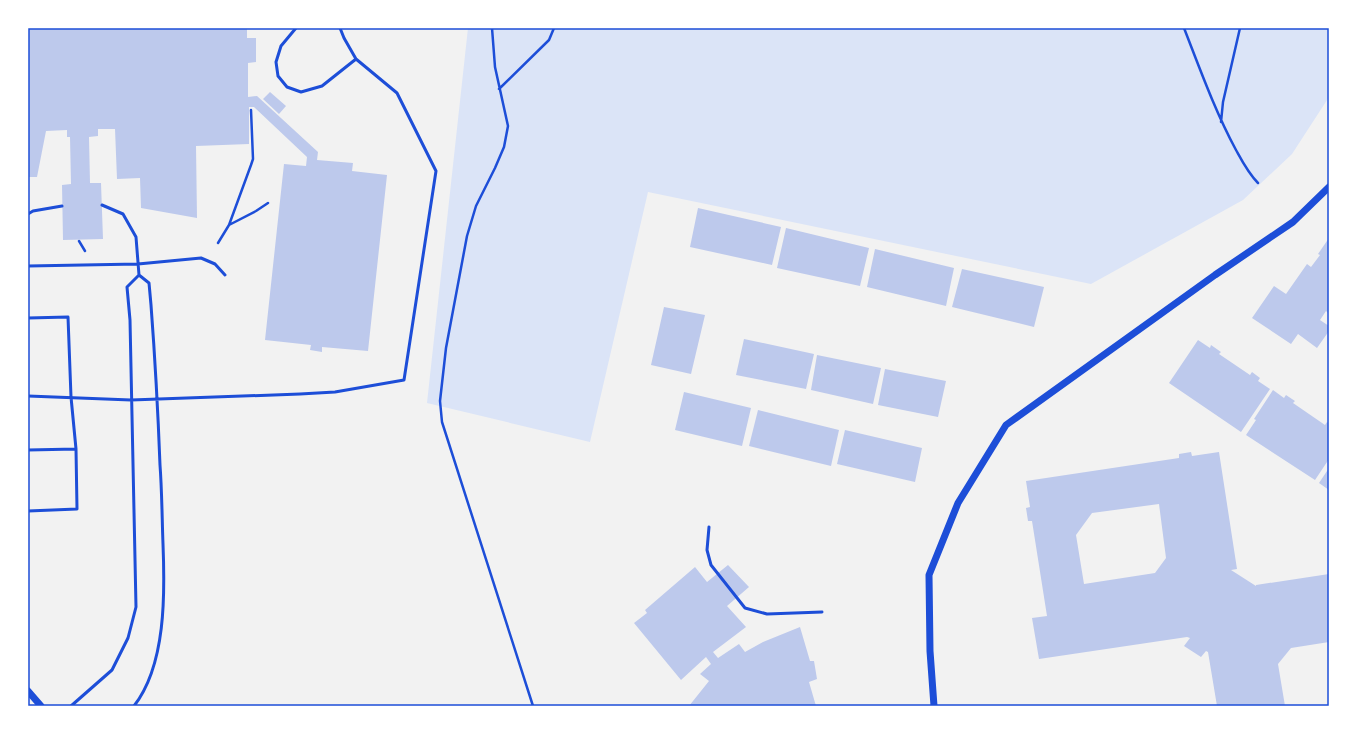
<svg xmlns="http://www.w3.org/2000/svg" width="1357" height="734" font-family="Figtree,sans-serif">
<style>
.green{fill:#dbe4f7}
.building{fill:#bdc9ec;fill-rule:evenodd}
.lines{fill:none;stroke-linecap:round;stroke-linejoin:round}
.path{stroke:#1d4ed8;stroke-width:2.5}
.service{stroke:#1d4ed8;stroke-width:3}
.tertiary{stroke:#1d4ed8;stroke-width:7}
.neatline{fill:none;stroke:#1d4ed8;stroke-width:1.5}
</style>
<rect width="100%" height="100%" fill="#f2f2f2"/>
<path class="green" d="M468 28H1329V97L1292 154 1243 200 1091 284 648 192 590 442 427 403Z"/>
<path class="building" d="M28 28H247V38H256V62L248 63V97L257 96 318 152 317 160 353 163 352 171 387 175 368 351 322 347V352L310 350 311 345 265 340 284 164 306 166 307 157 254 107H249V144L196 146 197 218 141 208 140 178 117 179 115 129H98V136L89 137 90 183H101L103 239 63 240 62 185 71 184 70 137H67V130L46 131 37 177H28Z
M270 92 286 106 279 114 263 99Z
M698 208 781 227 772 265 690 247Z
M786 228 869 248 860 286 777 268Z
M1329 238V314L1326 311 1320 320 1329 326V331L1317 348 1298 334 1291 344 1252 318 1274 286 1286 294 1307 264 1311 267 1320 255 1318 254Z
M875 249 954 268 946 306 867 287Z
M962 269 1044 287 1034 327 952 307Z
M664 307 705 315 691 374 651 365Z
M744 339 814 354 806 389 736 375Z
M1198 340 1210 348 1211 345 1221 352 1219 354 1250 375 1252 372 1260 378 1258 381 1270 389 1241 432 1169 383Z
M817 355 881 368 873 404 811 390Z
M885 369 946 381 938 417 878 405Z
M1273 390 1284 398 1286 395 1295 401 1293 403 1325 425 1327 422 1329 423V459L1315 480 1246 435 1256 420 1254 419Z
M684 392 751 408 742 446 675 430Z
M758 410 839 430 831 466 749 446Z
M845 430 922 448 915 482 837 464Z
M1191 452 1192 456 1219 452 1237 569 1231 570 1256 586V585L1329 574V642L1291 648 1278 664 1285 706H1217L1208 652 1206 651 1201 657 1184 646 1190 638 1187 637 1039 659 1032 618 1047 616 1032 521H1028L1026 508 1030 507 1026 481 1179 458V454ZM1159 504 1166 558 1155 573 1084 584 1076 535 1092 513Z
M1329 468V490L1319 483Z
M728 565 749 587 727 606 746 627 713 652 718 658 739 644 745 652 763 642 800 627 810 661H814L817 679 809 682 816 706H689L709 681 700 674 711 664 706 657 681 680 634 623 647 613 645 610 695 567 707 582Z"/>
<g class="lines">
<path class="path" d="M492 28 495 67 508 126 504 147 495 168 476 206 467 236 446 348 440 401 442 422 533 706
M1184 28C1200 69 1215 111 1236 150 1242 161 1248 173 1258 183
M499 89 549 40 554 28
M1221 122 1223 102 1240 28
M229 225 256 211 268 203
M79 241 85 251
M218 243 229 225 251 165 253 159 251 110"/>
<path class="service" d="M296 28 281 46 276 62 278 76 287 87 301 92 322 86 356 59
M102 205 123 214 136 237 139 275 149 283 151 305C155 358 158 412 160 465 162 492 162 518 163 544 165 594 166 665 134 706
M28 214 33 211 62 206
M28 266 138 264 201 258 215 264 225 275
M28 318 68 317 71 397 76 449 28 450
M28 396 131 400 300 394 335 392 404 380 436 171 397 93 356 59 344 38 340 28
M28 511 77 509 76 449
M709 527 707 550 711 565 745 608 767 614 822 612
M71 706 112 670 128 638 136 607 130 320 127 287 139 275"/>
<path class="tertiary" d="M28 691 41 706
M934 706 930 651 929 575 958 503 1006 425 1215 275 1293 222 1329 187"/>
</g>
<rect width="1357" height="734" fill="none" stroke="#ffffff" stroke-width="58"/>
<rect x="29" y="29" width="1299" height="676" class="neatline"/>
</svg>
